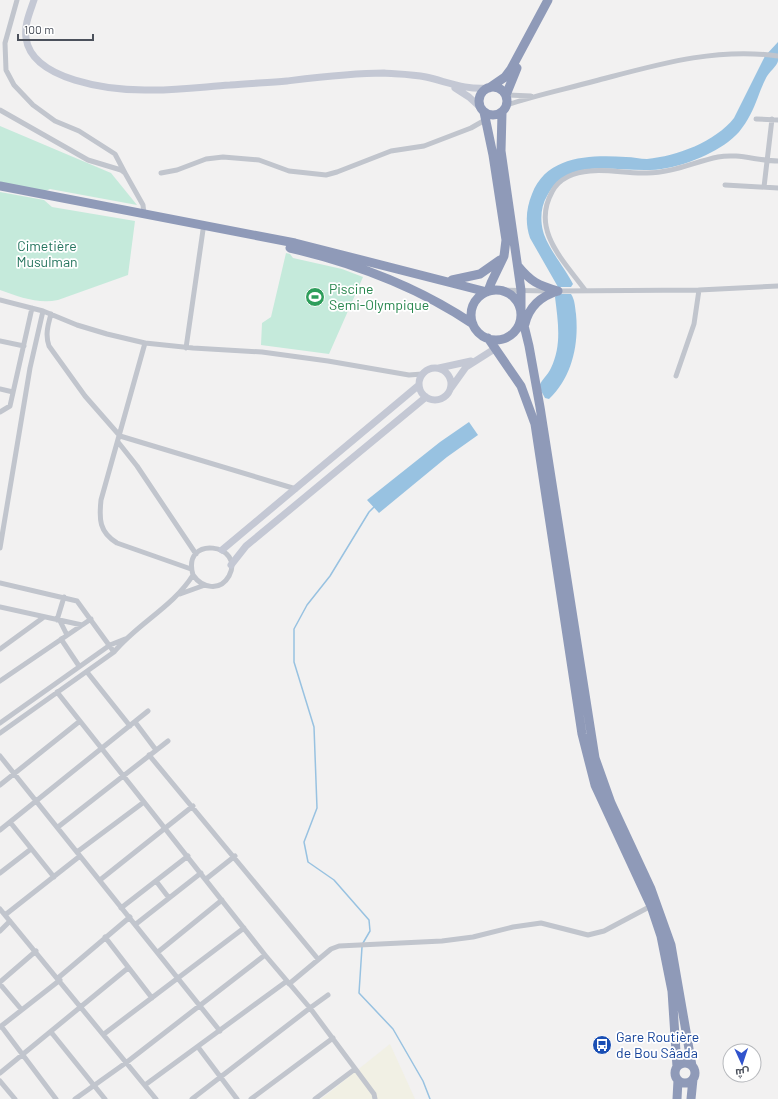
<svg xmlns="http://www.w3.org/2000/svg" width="778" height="1099" font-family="Barlow,Cairo,sans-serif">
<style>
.green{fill:#c5eadb}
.sand{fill:#f1f0e4}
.water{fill:#98c2e1}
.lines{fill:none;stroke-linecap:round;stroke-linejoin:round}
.stream{stroke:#98c2e1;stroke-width:1.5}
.street{stroke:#c1c5cd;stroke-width:5}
.secondary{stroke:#c4c8d4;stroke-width:7}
.highway{stroke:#8f9ab8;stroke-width:9}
.labels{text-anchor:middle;stroke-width:3.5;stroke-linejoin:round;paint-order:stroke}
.park-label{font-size:14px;fill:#24745d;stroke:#fff}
.leisure-label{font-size:14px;fill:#27864d;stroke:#fff;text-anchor:start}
.transit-label{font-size:14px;fill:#164399;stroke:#fff;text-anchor:start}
</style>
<rect width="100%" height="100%" fill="#f2f1f1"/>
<path class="green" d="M0 126 111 173 137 205 50 189 41 193 0 184Z
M0 192 44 200 52 207 135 221 128 275 58 300C38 304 19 297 0 290Z
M286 253 290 254 293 258 342 269 363 277 329 354 261 345 262 323 271 317Z"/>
<path class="sand" d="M390 1044 415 1099H321Z"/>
<path class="water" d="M778 42C778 48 778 55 778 61 777 66 769 72 766 78 763 84 760 91 758 97 753 110 748 121 739 132 723 150 690 164 667 168 626 177 571 151 547 196 541 206 540 219 543 231 547 247 565 268 573 284L571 287H558L530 238C525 223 526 209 532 194 547 155 591 155 626 157 633 157 640 159 647 159 677 156 715 142 734 118L765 56Z
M558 294H571C575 300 575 307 576 314 579 345 572 377 549 399L545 398 539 387C541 380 548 375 551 368 562 345 558 322 555 297Z
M469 422 478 435 447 457 379 513 367 500 440 442Z"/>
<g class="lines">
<path class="stream" d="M363 943 370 931 369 920 334 880 308 862 304 842 317 808 314 727 294 662V629L307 605 330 576 369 512 374 507
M362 947 359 993 393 1029 423 1081 430 1099"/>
<path class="street" d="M17 0 5 43 6 70 14 85 33 105 55 121 79 131 115 154 125 173
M506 95 531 96
M507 105C536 95 566 89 595 81 656 65 715 47 778 56
M0 110 88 160 121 170 125 173 143 205 144 214
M756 119 778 120
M161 173 177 170 206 159 223 157 259 160 289 171 326 175 337 172 391 151 424 146 471 128 485 120
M725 185 778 188
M764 187 772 119
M499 290 549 291
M585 290C563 260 531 230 552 192 559 178 575 172 590 171 609 169 628 174 647 173 672 173 694 162 718 157 738 153 758 161 778 161
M557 291 699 290 778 286
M0 300 43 311 77 325 107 334 145 343 193 348 262 352 328 361 409 375 422 374
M51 314C48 325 45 335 49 346L85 396 120 436 296 489
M0 341 24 346
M145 343 101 500C99 519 99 532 117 543L191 569
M186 348 203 230
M676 376 694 324 699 290
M0 389 13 392
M0 412 10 406 32 308
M118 442 137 466 196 554
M0 548 30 368 43 311
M0 583 77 601 114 652
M180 594 205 585
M0 607 82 625
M57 620 64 597
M60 621 67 635
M61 639 79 666
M0 649 44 617
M87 672 130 726
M0 681 91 619
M57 692 265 955 310 1008 374 1094 375 1099
M135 722 156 750
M0 723 110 645 125 639
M0 733 114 652C138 623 173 607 193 575 181 534 246 544 229 576 220 592 202 588 193 575
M149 755 318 959
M0 756 220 1031
M0 785 80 721
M10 822 54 877
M58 827 168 741
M0 830 148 711
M77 852 144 802
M0 873 31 849
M206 879 235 856
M100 880 193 806
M156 881 169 898
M121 908 188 856
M0 909 156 1099
M5 915 80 856
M136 924 201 873
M0 931 10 921
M105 937 152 998
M158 952 222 900
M58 978 130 917
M0 982 36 951
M0 984 21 1009
M289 984 331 949 339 946 442 941 473 937 513 927 541 923 588 935 604 931 651 906
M1 1026 56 1099
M0 1027 60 980
M51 1032 105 1099
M104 1034 244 928
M198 1047 237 1099
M0 1073 128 968
M0 1081 15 1099
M145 1085 287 981
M75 1099 127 1062 265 955
M192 1099 310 1008 328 995
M251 1099 333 1038
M315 1099 355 1069"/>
<path class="secondary" d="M34 0C30 12 24 25 26 38 32 81 111 90 145 90 174 91 202 87 230 85 249 83 268 83 287 81 320 77 352 73 384 73 398 74 413 74 426 77 448 82 465 90 488 88
M455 88 469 97 481 108
M439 368 471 361
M419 384a16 16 0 1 1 32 0a16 16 0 1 1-32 0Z
M451 388 466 367 496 348
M222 550 419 385
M231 565 246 546 426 397"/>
<path class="highway" d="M479 101a14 14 0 1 1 28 0a14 14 0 1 1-28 0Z
M489 88 505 77 511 69 548 0
M506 95 517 68
M484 112 493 155 506 240 504 256 491 283 488 291
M502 113 501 151 521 290V313L529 346 540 407 595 758 611 803 651 889 671 945 692 1066
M0 186 295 243 487 292
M290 248C354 263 418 287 473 324
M518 266C531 282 538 285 558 291
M452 280 480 274 500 260
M471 315a25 25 0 1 1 50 0a25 25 0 1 1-50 0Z
M525 324C529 307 541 296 558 291
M488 338 521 386 535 424 582 734 595 785 651 906 661 936 672 991 677 1067
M675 1073a10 10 0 1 1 20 0a10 10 0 1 1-20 0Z
M677 1099 678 1080
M691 1099 693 1079"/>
</g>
<defs>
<g id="stadium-disc" transform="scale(1)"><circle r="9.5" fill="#2e9e5b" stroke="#fff"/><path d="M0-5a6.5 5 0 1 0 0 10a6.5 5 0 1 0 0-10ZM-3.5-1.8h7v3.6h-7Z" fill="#fff"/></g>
<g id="bus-disc" transform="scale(1)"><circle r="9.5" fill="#1a4fb4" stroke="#fff"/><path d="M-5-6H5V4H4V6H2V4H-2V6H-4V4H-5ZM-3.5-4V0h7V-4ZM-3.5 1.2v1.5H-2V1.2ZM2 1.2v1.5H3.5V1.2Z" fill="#fff"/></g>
</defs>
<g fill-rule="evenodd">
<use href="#stadium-disc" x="315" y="297"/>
<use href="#bus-disc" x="602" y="1045"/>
</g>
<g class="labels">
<g class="park-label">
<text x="47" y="251">Cimetière<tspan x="47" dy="16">Musulman</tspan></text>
</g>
<g class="leisure-label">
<text x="329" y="294">Piscine<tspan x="329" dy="16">Semi-Olympique</tspan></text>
</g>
<g class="transit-label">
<text x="616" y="1042">Gare Routière<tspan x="616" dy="16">de Bou Sâada</tspan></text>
</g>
</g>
<g transform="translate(742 1063) rotate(177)"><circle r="19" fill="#ffffff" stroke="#b7b9bd"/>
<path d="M0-3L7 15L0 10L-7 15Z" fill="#3153cc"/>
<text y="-6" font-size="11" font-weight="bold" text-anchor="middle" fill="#4b505b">ش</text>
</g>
<path d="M18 34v6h75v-6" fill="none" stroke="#4b505b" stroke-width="2"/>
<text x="24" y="34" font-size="12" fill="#4b505b" stroke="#ffffff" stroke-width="3" paint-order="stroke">100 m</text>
</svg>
